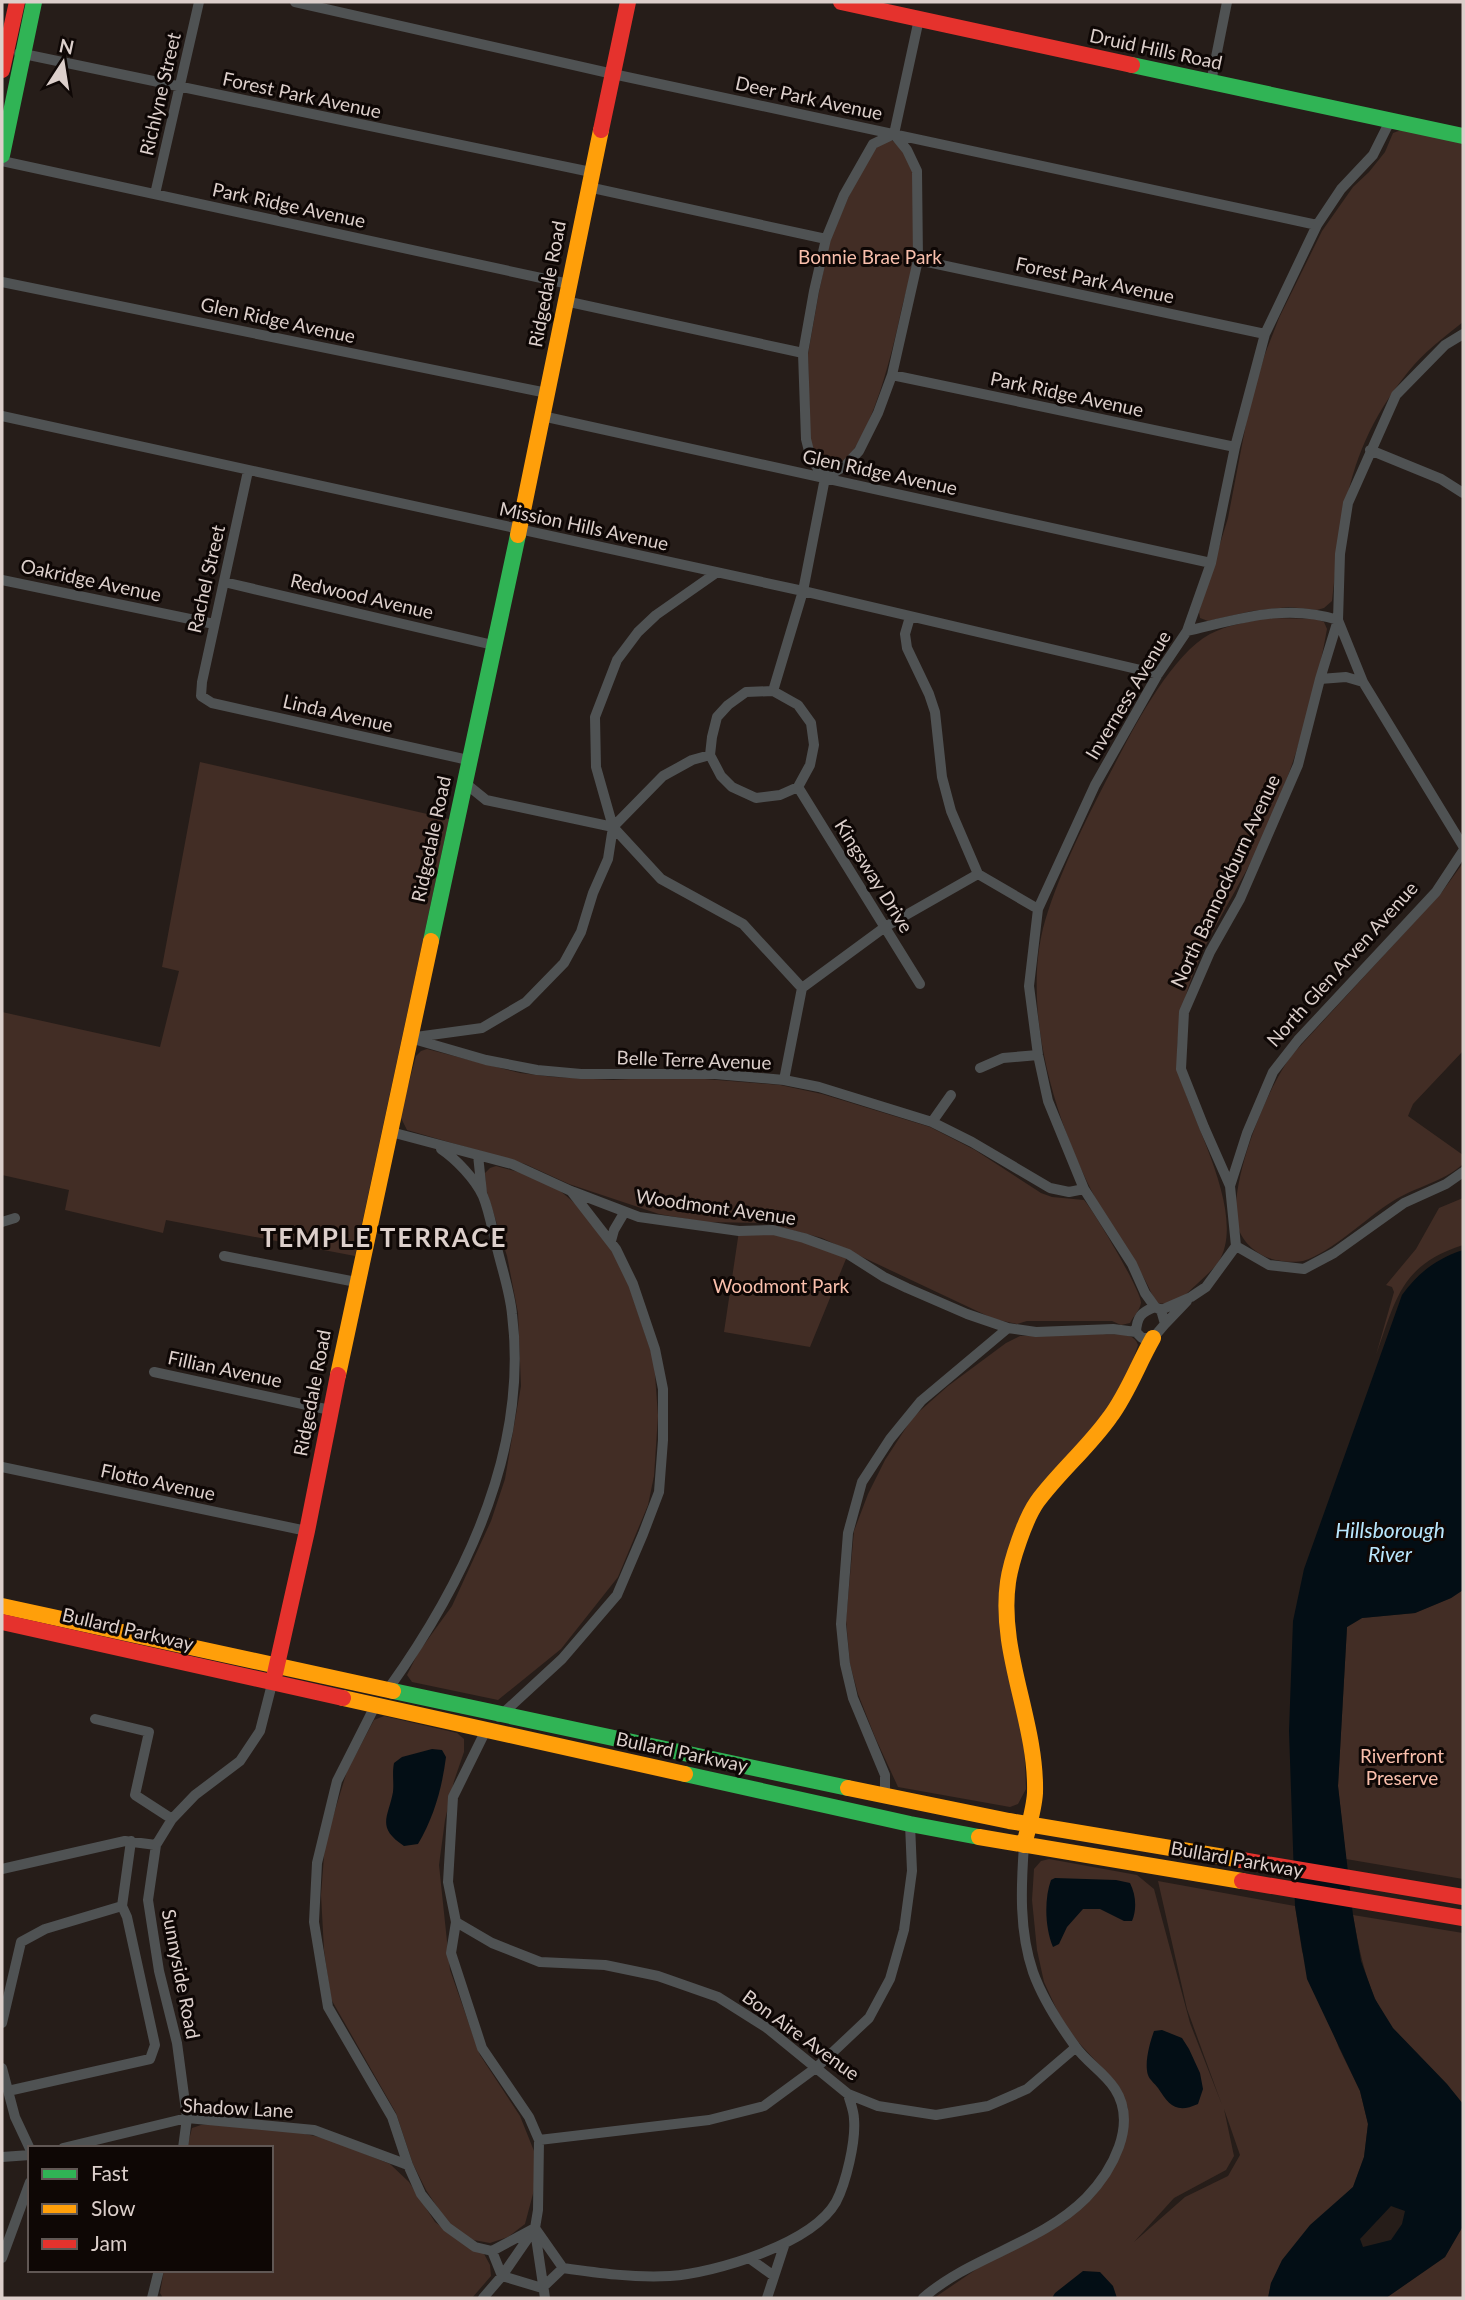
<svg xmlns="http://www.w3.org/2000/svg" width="1465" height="2300" font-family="Lato,sans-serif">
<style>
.green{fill:#422d25;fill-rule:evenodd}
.water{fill:#030e15;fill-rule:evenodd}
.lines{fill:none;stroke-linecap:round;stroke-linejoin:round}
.street{stroke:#4f5253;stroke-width:10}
.fast{stroke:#30b455;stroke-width:16}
.slow{stroke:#ff9f0a;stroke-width:16}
.jam{stroke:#e5322d;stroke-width:16}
.labels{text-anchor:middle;stroke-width:6;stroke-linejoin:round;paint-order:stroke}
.street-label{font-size:19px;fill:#dccfcb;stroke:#0e0705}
.park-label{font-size:19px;fill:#f9bfac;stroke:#0e0705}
.water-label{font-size:21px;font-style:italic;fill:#b8e7fe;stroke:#0e0705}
.district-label{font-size:26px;font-weight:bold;letter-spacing:2px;fill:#dccfcb;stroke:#0e0705}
</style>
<rect width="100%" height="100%" fill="#261d19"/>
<path class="green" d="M1401 130 1463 141V322C1444 337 1423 353 1408 372 1348 446 1342 511 1332 601L1324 608 1317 610 1289 607 1252 611 1208 621 1200 618 1199 612 1228 518 1250 403 1265 354 1279 318 1322 231 1353 187 1369 172 1385 152 1393 133Z
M890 139C902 146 909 160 913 174 916 185 915 246 913 260 911 276 906 292 902 307 895 340 867 471 825 470L815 458 810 440 808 354 819 292 830 240 849 196 868 158 881 142Z
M1266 618 1316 619 1324 622 1327 629C1314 703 1292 774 1261 842 1233 901 1185 965 1179 1031 1177 1043 1176 1061 1179 1073 1192 1122 1247 1214 1219 1261 1214 1269 1204 1277 1197 1284 1184 1296 1176 1306 1157 1303 1152 1296 1149 1287 1145 1280 1132 1256 1116 1235 1103 1212 1058 1133 1019 1011 1045 921 1062 865 1092 808 1119 756 1138 720 1173 654 1210 634 1227 625 1248 622 1266 618Z
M200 762 449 819 355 1256 166 1220 163 1233 65 1210 69 1190 2 1175V1012L160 1047 179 971 162 967Z
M1463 863V1051L1413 1104 1408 1116 1463 1155V1164C1443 1182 1415 1187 1393 1201 1367 1217 1331 1253 1303 1261 1293 1263 1276 1261 1266 1257 1250 1250 1237 1235 1236 1217 1233 1173 1266 1091 1291 1056L1442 892Z
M427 1049 520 1073 554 1077 613 1080 647 1078 705 1079 780 1085 822 1094 930 1127 975 1150 1041 1193 1052 1197 1084 1200C1094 1211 1142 1292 1141 1303 1140 1310 1133 1317 1130 1323L1121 1325 1112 1321H1027L1017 1324 994 1319 822 1238 765 1223 704 1222 659 1214 569 1184 525 1164 407 1130 400 1116 416 1056 421 1051Z
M496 1166 538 1177 558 1189 584 1211 607 1242 627 1280 654 1361 658 1416 654 1476 648 1505 618 1577 561 1649 498 1700 412 1682 407 1675 418 1653 452 1606 491 1521 505 1479 514 1426 521 1386 518 1313 507 1256 486 1189 485 1173 490 1168Z
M1463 1198V1245C1400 1265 1396 1300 1376 1355L1394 1292 1392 1287 1386 1285 1416 1249 1439 1208Z
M773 1230 848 1254 810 1347 724 1332 739 1231Z
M1103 1334C1116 1335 1134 1331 1138 1345L1122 1392 1069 1459 1002 1581 1024 1739 1026 1789 1018 1804 1010 1807 898 1787 875 1737 858 1694 850 1664 846 1620 854 1531 868 1494 885 1460 913 1417 948 1386 1006 1343 1020 1336Z
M1463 1590V1879L1346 1859 1338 1786 1347 1627 1362 1618 1415 1613 1451 1598Z
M384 1716 457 1733 464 1739V1752L454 1781 445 1820 439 1865 450 1970 480 2055 520 2116 534 2151V2190L525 2224 508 2237 490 2243 468 2239 447 2222 426 2190 413 2164 396 2113 331 1999 324 1950 321 1895 325 1843 347 1771 374 1720Z
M1049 1859 1137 1875 1154 1889 1190 2023 1222 2105 1187 2009 1158 1881 1295 1906 1302 1951 1339 2048 1360 2091 1368 2124 1364 2157 1353 2187 1335 2205 1271 2283 1268 2298H934L981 2266 1065 2222 1100 2189 1126 2131 1128 2108 1119 2086 1080 2044 1062 2021 1044 1982 1037 1950 1032 1900 1034 1869 1041 1861ZM1224 2109 1240 2155 1228 2176 1185 2197 1134 2242 1174 2198 1226 2170 1234 2156Z
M1353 1915 1463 1933V2104C1442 2077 1413 2055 1392 2028 1368 1995 1360 1955 1353 1915Z
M212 2124 301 2133 328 2139 390 2164 409 2182 435 2222 460 2241 483 2252 490 2265 491 2276 472 2298H163L160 2293 164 2270H271V2148H187L192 2128 201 2125Z
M1463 2226V2298H1386L1445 2257Z"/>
<path class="water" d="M1463 1250V1590L1451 1598 1415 1613 1362 1618 1347 1627 1338 1786 1353 1915 1361 1961 1375 1999 1393 2028 1447 2084 1463 2104V2226L1445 2257 1386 2298H1268L1271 2283 1282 2260 1310 2225 1353 2187 1364 2157 1368 2124 1360 2091 1307 1979 1295 1906 1289 1731 1293 1621 1304 1569 1402 1295C1419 1272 1436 1259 1463 1250ZM1391 2206 1405 2211 1402 2224 1391 2240 1363 2247 1360 2239Z
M432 1749 442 1750 446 1757C442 1788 434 1817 418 1844L404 1846C376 1827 388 1818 393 1792 394 1782 392 1773 394 1763L402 1757Z
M1055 1878 1116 1880 1130 1883C1136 1895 1137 1909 1132 1921H1124L1100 1909H1083L1067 1927 1059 1944 1053 1947C1045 1928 1044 1899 1051 1880Z
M1162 2030 1182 2038 1189 2049 1200 2073 1203 2089 1198 2104C1176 2114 1169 2105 1158 2088 1155 2084 1149 2079 1148 2075 1144 2063 1150 2042 1154 2031Z
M1083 2271 1100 2272 1113 2286 1117 2298H1052L1055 2293Z"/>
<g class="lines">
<path class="street" d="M295 2 613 74 1317 225
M19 53 591 172
M1211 82 1227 2
M894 134 919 19
M2 161 569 284
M588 187 826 239
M155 194 199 2
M918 260 1265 334
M2 282 547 393
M565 301 803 353
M892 375 1235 447
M2 416 803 591 1158 674
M542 416 1211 563
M1370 450 1441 479 1463 493
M248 471 202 682 201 696 212 703 468 760
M716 573 656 615 638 632 617 660 595 717 596 767 613 827 661 879 743 924 802 988 784 1080
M2 580 214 624
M224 582 493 645
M910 617 905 634 907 648 929 694 935 712 942 777 951 811 978 874
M1187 631C1239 619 1286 603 1338 620L1363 682 1463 846
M1320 679 1346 677 1363 682
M773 691 803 591 825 478 811 459 806 439 803 353 814 291 826 239 844 195 873 144 894 134 907 150 917 171 918 260 892 375 878 413 859 451 846 465 825 478
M773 691 798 705 811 723 814 745 810 765 798 787 780 795 756 798 732 787 721 776 710 755 712 737 717 717 728 705 746 692Z
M465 783 486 800 613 827
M798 787 920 984
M802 988 885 927 978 874 1038 909
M416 1037 482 1028 526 1002 564 963 581 932 593 893 608 859 613 827 663 776 692 760 710 755
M410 1038 486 1060 537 1070 581 1074H715L784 1080 819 1087 932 1122 972 1142 1050 1188 1069 1192 1084 1189
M980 1068 1003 1058 1038 1055
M932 1122 951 1095
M391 1132 512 1164 571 1191 639 1217 739 1231 773 1230 804 1238 848 1254 884 1277 907 1288 967 1314 1008 1328 1036 1332 1113 1329 1136 1332
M478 1155 482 1193
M1230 1186 1204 1127 1181 1069 1184 1012 1210 952 1240 899 1298 765 1320 679 1338 620 1340 554 1348 503 1396 395 1445 345 1463 334
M2 1222 15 1218
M611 1241 614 1230 624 1213
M1236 1246 1269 1265 1304 1269 1334 1253 1404 1203 1446 1184 1463 1172
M224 1256 356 1282
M1155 1307C1141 1312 1137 1317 1136 1332L1142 1338H1153L1165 1324 1161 1310 1155 1307 1145 1293 1132 1264 1084 1189 1048 1101 1038 1055 1029 986 1038 909 1095 785 1158 674 1187 631 1211 563 1235 447 1265 334 1317 225 1341 189 1373 155 1390 121
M1161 1310 1191 1297 1206 1287 1236 1246 1230 1186 1247 1133 1273 1072 1298 1040 1436 892 1463 851
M1165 1324 1187 1301
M154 1372 330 1410
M2 1467 307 1531
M389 1688C466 1580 529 1450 512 1314 510 1293 503 1272 498 1252 493 1234 490 1213 483 1196 475 1179 456 1159 441 1149
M375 1706 337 1781 317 1863 314 1922 328 2007 392 2117 408 2165 421 2194 447 2227 475 2247 492 2251
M499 1717 562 1659 617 1595 643 1534 659 1492 663 1440V1389L655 1349 633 1284 616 1249 571 1191
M95 1719 149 1732 135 1795 172 1819
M885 1796V1775L853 1698 845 1664 841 1624 848 1533 862 1482 890 1439 921 1401 1008 1328
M2 1869 125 1841 156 1845
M456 1922 492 1943 540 1962 605 1965 658 1976 718 1997 767 2028 848 2094 878 2106 936 2115 988 2106 1027 2089 1075 2048
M2 2023 21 1942 45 1929 122 1906
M2 2068 15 2117 30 2149
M8 2091 150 2059 155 2045 127 1917 122 1906 131 1841
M539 2140 709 2120 764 2106 817 2067 869 2018 890 1979 904 1930 912 1871 910 1824
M63 2148 187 2118 314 2130 408 2165
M183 2148 187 2118 177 2043 159 1971 148 1900 156 1845 172 1819 195 1795 240 1761 260 1731 272 1684
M2 2157 30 2155
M535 2228 563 2268 542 2288 502 2276 492 2251Z
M535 2231 545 2298
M2 2258 30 2182
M749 2258 774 2276
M563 2268C598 2273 634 2278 670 2276 715 2273 812 2244 836 2202 846 2183 856 2141 854 2119 854 2111 850 2102 848 2094
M152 2298 159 2270
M483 2298 502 2276 535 2228 538 2210 539 2140 529 2117 482 2048 451 1953 456 1922 448 1882 453 1797 487 1728
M767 2298 785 2243
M923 2298C971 2256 1040 2244 1086 2198 1112 2171 1138 2125 1115 2089 1104 2072 1086 2062 1075 2046 1059 2024 1042 1997 1033 1972 1019 1931 1021 1887 1024 1845"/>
<path class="fast" d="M1132 65 1463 136
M2 155 34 2
M431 941 518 535
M393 1691 848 1788
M685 1774 910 1824 979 1837"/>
<path class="slow" d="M518 535 601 130
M338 1375 431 941
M2 1606 393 1691
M343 1698 685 1774
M848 1788 1009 1821 1242 1860
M979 1837 1242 1881
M1024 1845C1028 1828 1034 1810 1035 1793 1037 1722 998 1652 1008 1582 1011 1561 1025 1519 1037 1502 1059 1472 1088 1448 1110 1417 1128 1393 1138 1364 1153 1338"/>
<path class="jam" d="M841 2 1132 65
M2 70 17 2
M601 130 628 2
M2 1622 343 1698
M274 1678 307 1531 338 1375
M1242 1860 1463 1897
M1242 1881 1463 1918"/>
</g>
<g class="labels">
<g class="street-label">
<text transform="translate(1156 49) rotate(12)" y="7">Druid Hills Road</text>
<text transform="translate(160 94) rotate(-77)" y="7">Richlyne Street</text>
<text transform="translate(302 95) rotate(12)" y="7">Forest Park Avenue</text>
<text transform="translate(809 98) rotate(12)" y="7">Deer Park Avenue</text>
<text transform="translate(289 205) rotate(12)" y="7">Park Ridge Avenue</text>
<text transform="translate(1095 280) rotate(12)" y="7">Forest Park Avenue</text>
<text transform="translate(547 284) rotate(-79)" y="7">Ridgedale Road</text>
<text transform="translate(278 320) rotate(12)" y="7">Glen Ridge Avenue</text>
<text transform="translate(1067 394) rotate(12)" y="7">Park Ridge Avenue</text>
<text transform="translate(880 472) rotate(12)" y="7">Glen Ridge Avenue</text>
<text transform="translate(584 526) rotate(12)" y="7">Mission Hills Avenue</text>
<text transform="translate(206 579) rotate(-77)" y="7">Rachel Street</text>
<text transform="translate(91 580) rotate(12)" y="7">Oakridge Avenue</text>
<text transform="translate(362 596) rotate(13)" y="7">Redwood Avenue</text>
<text transform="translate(1128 695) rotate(-59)" y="7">Inverness Avenue</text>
<text transform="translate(338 713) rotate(13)" y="7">Linda Avenue</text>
<text transform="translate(431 839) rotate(-78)" y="7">Ridgedale Road</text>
<text transform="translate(874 876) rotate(58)" y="7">Kingsway Drive</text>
<text transform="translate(1225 881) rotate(-65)" y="7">North Bannockburn Avenue</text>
<text transform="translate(1342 964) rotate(-48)" y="7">North Glen Arven Avenue</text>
<text transform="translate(694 1060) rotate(2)" y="7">Belle Terre Avenue</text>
<text transform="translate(716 1207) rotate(8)" y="7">Woodmont Avenue</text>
<text transform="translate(225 1369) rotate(12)" y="7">Fillian Avenue</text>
<text transform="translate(312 1393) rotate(-79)" y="7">Ridgedale Road</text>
<text transform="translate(158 1482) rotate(12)" y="7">Flotto Avenue</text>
<text transform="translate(128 1629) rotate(13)" y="7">Bullard Parkway</text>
<text transform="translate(682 1752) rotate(12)" y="7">Bullard Parkway</text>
<text transform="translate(1237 1859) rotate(10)" y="7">Bullard Parkway</text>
<text transform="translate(181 1974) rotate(79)" y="7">Sunnyside Road</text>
<text transform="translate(801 2035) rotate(36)" y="7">Bon Aire Avenue</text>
<text transform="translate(238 2108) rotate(3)" y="7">Shadow Lane</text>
</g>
<g class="park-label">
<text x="870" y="264">Bonnie Brae Park</text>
<text x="781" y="1293">Woodmont Park</text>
<text x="1402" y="1763">Riverfront<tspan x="1402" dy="22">Preserve</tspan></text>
</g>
<g class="water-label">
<text x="1390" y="1538">Hillsborough<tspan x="1390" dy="24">River</tspan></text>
</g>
<g class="district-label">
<text x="384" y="1247">TEMPLE TERRACE</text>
</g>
</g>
<rect width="1465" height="2300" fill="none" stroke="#dccfcb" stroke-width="7"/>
<rect x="28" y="2146" width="245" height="126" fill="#0e0705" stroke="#605754" stroke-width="2"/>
<rect x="42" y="2169" width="35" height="10" fill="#30b455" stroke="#605754" stroke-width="2"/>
<text x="91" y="2181" font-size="21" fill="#dccfcb">Fast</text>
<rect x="42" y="2204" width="35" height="10" fill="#ff9f0a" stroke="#605754" stroke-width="2"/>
<text x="91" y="2216" font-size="21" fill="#dccfcb">Slow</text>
<rect x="42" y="2239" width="35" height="10" fill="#e5322d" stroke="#605754" stroke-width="2"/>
<text x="91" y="2251" font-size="21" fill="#dccfcb">Jam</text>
<g transform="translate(63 63) rotate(12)" stroke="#0e0705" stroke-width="5" paint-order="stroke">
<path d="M0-5L12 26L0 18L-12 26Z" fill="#dccfcb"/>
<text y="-10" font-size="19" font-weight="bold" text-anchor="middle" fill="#dccfcb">N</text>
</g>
</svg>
